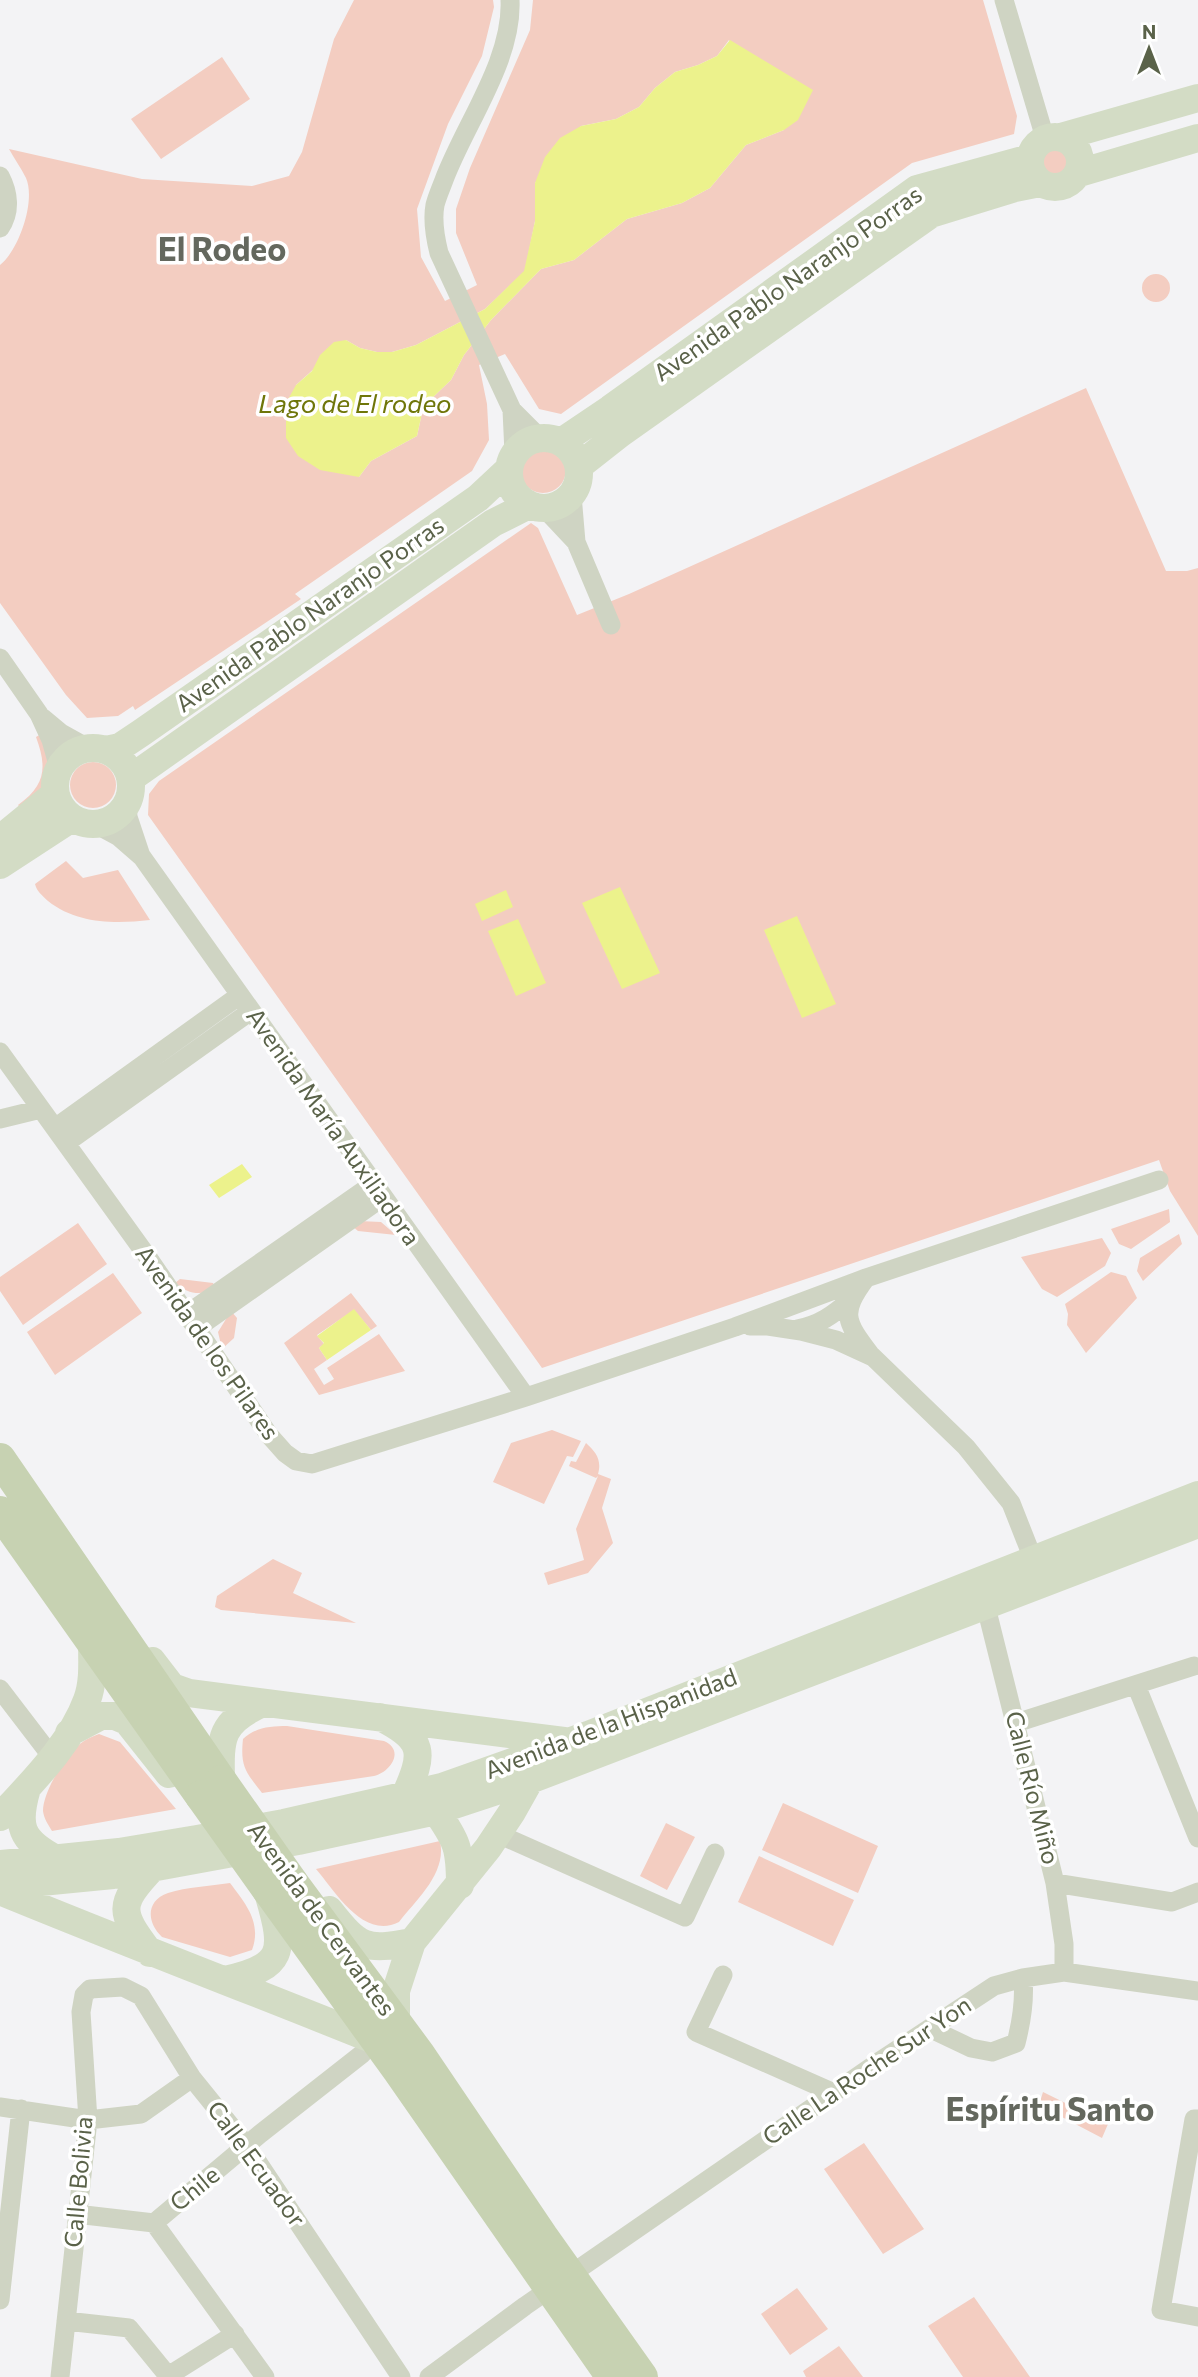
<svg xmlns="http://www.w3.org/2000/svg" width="1198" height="2377" font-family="Commissioner,sans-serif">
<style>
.green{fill:#f3cdc1;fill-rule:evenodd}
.water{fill:#ecf28c}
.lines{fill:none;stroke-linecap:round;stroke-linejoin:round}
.minor{stroke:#cfd4c3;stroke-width:19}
.secondary{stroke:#d3dcc5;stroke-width:28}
.primary{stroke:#c7d2b2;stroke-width:32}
.primary-bridge{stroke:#c7d2b2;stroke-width:32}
.labels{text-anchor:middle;stroke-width:7;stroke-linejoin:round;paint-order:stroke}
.street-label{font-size:24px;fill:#5a6249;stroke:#fff}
.water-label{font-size:26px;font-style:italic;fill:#6f7609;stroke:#fff}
.district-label{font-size:32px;font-weight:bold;fill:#64685e;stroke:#fff}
</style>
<rect width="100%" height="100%" fill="#f3f3f5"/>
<path class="green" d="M354 0H493L494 7 482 56 448 124 417 209 421 257 445 301 477 285 456 233V209L470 168 530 30 533 0H983L1017 116 1014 134 912 163 561 414 539 409 505 354 479 365 487 404 489 440 472 471 295 594 301 599 135 710 133 706 118 716 87 718 66 695 0 603V265C19 250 36 201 26 178 21 168 14 158 9 149L142 179 252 186 289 176 302 152 334 39ZM729 40 784 130 746 145 710 188 682 203 627 219 574 260 541 269 491 320 464 355 451 380 429 401 422 413 417 436 371 461 359 477 296 385 346 340 360 348 377 352H392L416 345 485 309 525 271 535 221V183L581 126 616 119 639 107 655 88 675 72 698 65 717 56Z
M222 57 250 99 161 159 131 119Z
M1040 163a15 15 0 1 1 30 0a15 15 0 1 1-30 0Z
M1142 288a14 14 0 1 1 28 0a14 14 0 1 1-28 0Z
M1086 388 1166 571H1187L1198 568V1236L1170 1191 1159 1160 542 1368 148 815 149 794 159 781 531 523 538 528 577 615 629 594Z
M520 470a23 23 0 1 1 46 0a23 23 0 1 1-46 0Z
M43 733C51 773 57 784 22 810L18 805C46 785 47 767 36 737Z
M70 785a23 23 0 1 1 46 0a23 23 0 1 1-46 0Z
M66 861 83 878 118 870 150 920C115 924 77 924 48 901 42 895 37 892 35 884Z
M1169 1209 1170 1222 1131 1249 1119 1244 1111 1229Z
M359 1221 381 1222 396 1235 358 1231 351 1225Z
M78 1223 107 1264 23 1325 0 1291V1277Z
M1179 1234 1182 1244 1143 1281 1137 1271 1140 1258Z
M1102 1238 1111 1253 1105 1266 1057 1297 1042 1289 1021 1257Z
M1111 1272 1126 1276 1137 1298 1086 1353 1067 1325 1068 1314 1065 1304Z
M113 1273 142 1313 55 1375 27 1332Z
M180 1279 213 1283 216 1289C200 1296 188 1294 175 1283Z
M351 1293 377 1326 371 1330 354 1310 317 1335 324 1344 319 1348 327 1360 314 1369 324 1385 334 1379 327 1368 379 1334 405 1371 319 1395 284 1343Z
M231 1311 237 1318 234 1338 222 1349 218 1332Z
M552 1430 581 1441 573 1457 567 1456 544 1504 493 1482 511 1443Z
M586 1443C596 1452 602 1460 598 1474L611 1479 602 1508 613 1543 588 1573 548 1585 544 1573 584 1560 576 1529 598 1476 596 1478 569 1466 571 1461 576 1462Z
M273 1559 302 1573 293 1593 356 1623 221 1610 215 1607 217 1596Z
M287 1726 384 1741C405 1750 391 1772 374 1776L262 1793C246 1772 240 1767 243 1739 256 1727 271 1726 287 1726Z
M99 1734 120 1742 176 1809 52 1831C48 1824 44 1819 43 1811 43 1791 67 1752 84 1741 88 1738 94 1736 99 1734Z
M783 1803 878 1846 858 1893 762 1850Z
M666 1823 695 1837 667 1890 640 1876Z
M440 1841C447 1873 417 1899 399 1922 363 1940 335 1891 316 1869Z
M759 1856 854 1900 833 1946 738 1902Z
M230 1883C246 1904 262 1923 252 1950L230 1957 162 1937C147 1923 145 1901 168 1893 187 1887 210 1886 230 1883Z
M1043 2092 1108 2124 1102 2138 1039 2105Z
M864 2143 924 2229 883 2254 824 2169Z
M797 2288 828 2329 790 2355 761 2314Z
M974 2297 1030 2377H963L928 2326Z
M839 2346 863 2377H806L803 2371Z"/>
<path class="water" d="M730 40 813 90 798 120 784 130 746 145 710 188 682 203 627 219 574 260 541 269 491 320 464 355 451 380 429 401 422 413 417 436 371 461 359 477 320 470 298 456 286 438V403L296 385 312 371 320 355 334 342 346 340 360 348 377 352H392L416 345 485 309 524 271 535 221V183L545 157 560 138 581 126 616 119 639 107 655 88 675 72 698 65 717 56Z
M620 887 660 973 622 989 582 903Z
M506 890 513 907 482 921 475 904Z
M797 916 836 1004 802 1018 764 930Z
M518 919 546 983 516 996 488 931Z
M242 1164 252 1177 219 1198 209 1185Z
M354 1309 371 1330 327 1360 319 1348 324 1343 317 1336Z"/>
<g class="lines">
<path class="minor" d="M510 0C513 60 465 124 444 180 441 188 437 197 435 205 432 221 435 237 439 253L512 410 540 438
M1004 0 1045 138
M0 176C9 193 11 212 0 228
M512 410 514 453
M572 495 576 542 611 625
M545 509 576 542
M0 658 39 714 51 740 59 768
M43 718 61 733 88 748
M127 803 128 817 141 856
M95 824 119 837 142 857 526 1397
M0 1052 147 1256 269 1435 285 1453 296 1461 312 1464 526 1397 735 1327 866 1278
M0 1119 41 1109
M55 1128 240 995
M66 1143 251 1011
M187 1314 373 1184
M750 1326H768L801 1331 836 1340 873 1357 966 1447 1011 1503 1037 1569
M197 1328 383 1197
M797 1329C819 1325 833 1315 850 1300
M870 1354C845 1321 840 1313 866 1278L1159 1180
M986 1607 1055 1883 1064 1944V1972
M1136 1685 1198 1838
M0 1689 52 1757
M1016 1723 1194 1666
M498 1834 685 1917 715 1853
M1055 1883 1172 1902 1198 1892
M723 1975 696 2032 834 2093
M931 2029 971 2048 992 2052 1016 2043C1022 2020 1025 2001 1023 1978
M0 2107 88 2120 141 2114 192 2078
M1198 2119H1194L1161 2310 1198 2317
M76 2214 154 2223 260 2134 362 2054
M154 2223 265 2377
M0 2300 21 2109
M66 2321 129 2328 169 2377
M168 2376 235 2334
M60 2377 88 2120 81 2012 84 1995 90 1989 123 1987 141 1996 192 2078 247 2146 401 2377
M429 2377 525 2306 874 2065 994 1986 1023 1978 1064 1972 1198 1991"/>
<path class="secondary" d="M1030 162a25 25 0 1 1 50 0a25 25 0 1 1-50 0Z
M1061 137 1198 98
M1079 173 1198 138
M509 473a35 35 0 1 1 70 0a35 35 0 1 1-70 0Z
M561 442 610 409 917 189 1030 158
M579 466 621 433 931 214 1015 188 1040 183
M55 786a38 38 0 1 1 76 0a38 38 0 1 1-76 0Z
M106 750 120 747 141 733 478 498 508 470
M131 778 493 523 529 505
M0 839 55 794
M0 865 72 818
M152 1661 172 1687 189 1693 564 1741
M380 1717C426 1740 424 1753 405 1796
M69 1733 101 1716H115L127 1721 169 1774
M221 1781C220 1737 220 1722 263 1703
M27 1788C16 1826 20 1840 56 1859
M436 1811C457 1841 460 1848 460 1885
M0 1817C31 1783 71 1744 87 1700 94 1682 92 1660 92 1641
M0 1864 119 1852 197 1839 284 1823 442 1787 588 1735 1198 1495
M0 1886 113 1875 298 1841 436 1811 530 1780 1198 1524
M0 1891C124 1942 250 1990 374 2040
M329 1910C359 1948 365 1951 412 1942
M150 1953C119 1912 117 1905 153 1867
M225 1980C285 1967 285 1951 269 1896
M396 2023V1991L412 1942 488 1848 512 1812 530 1780"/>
<path class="primary" d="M0 1459 221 1781
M0 1512 201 1796
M292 1882 419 2054 542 2236 642 2377
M268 1890 398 2070 612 2377"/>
<path class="primary-bridge" d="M221 1781 292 1882
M201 1796 268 1890"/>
</g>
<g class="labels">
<g class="street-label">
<text transform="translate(788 284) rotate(-35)" y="8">Avenida Pablo Naranjo Porras</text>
<text transform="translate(310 615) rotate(-35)" y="8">Avenida Pablo Naranjo Porras</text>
<text transform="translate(333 1127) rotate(55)" y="8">Avenida María Auxiliadora</text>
<text transform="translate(207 1343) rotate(55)" y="8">Avenida de los Pilares</text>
<text transform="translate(611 1724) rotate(-21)" y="8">Avenida de la Hispanidad</text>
<text transform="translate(1032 1788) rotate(76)" y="8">Calle Río Miño</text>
<text transform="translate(321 1919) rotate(54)" y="8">Avenida de Cervantes</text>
<text transform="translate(867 2071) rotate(-34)" y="8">Calle La Roche Sur Yon</text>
<text transform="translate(256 2164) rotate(54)" y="8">Calle Ecuador</text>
<text transform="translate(79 2182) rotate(-85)" y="8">Calle Bolivia</text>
<text transform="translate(195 2189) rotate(-39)" y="8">Chile</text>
</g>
<g class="water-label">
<text x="355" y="413">Lago de El rodeo</text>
</g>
<g class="district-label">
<text x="222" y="261">El Rodeo</text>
<text x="1050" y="2121">Espíritu Santo</text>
</g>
</g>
<g transform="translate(1149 49)" stroke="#ffffff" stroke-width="5" paint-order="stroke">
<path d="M0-5L12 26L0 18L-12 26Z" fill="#5a6249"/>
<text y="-10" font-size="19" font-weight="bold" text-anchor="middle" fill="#5a6249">N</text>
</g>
</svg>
